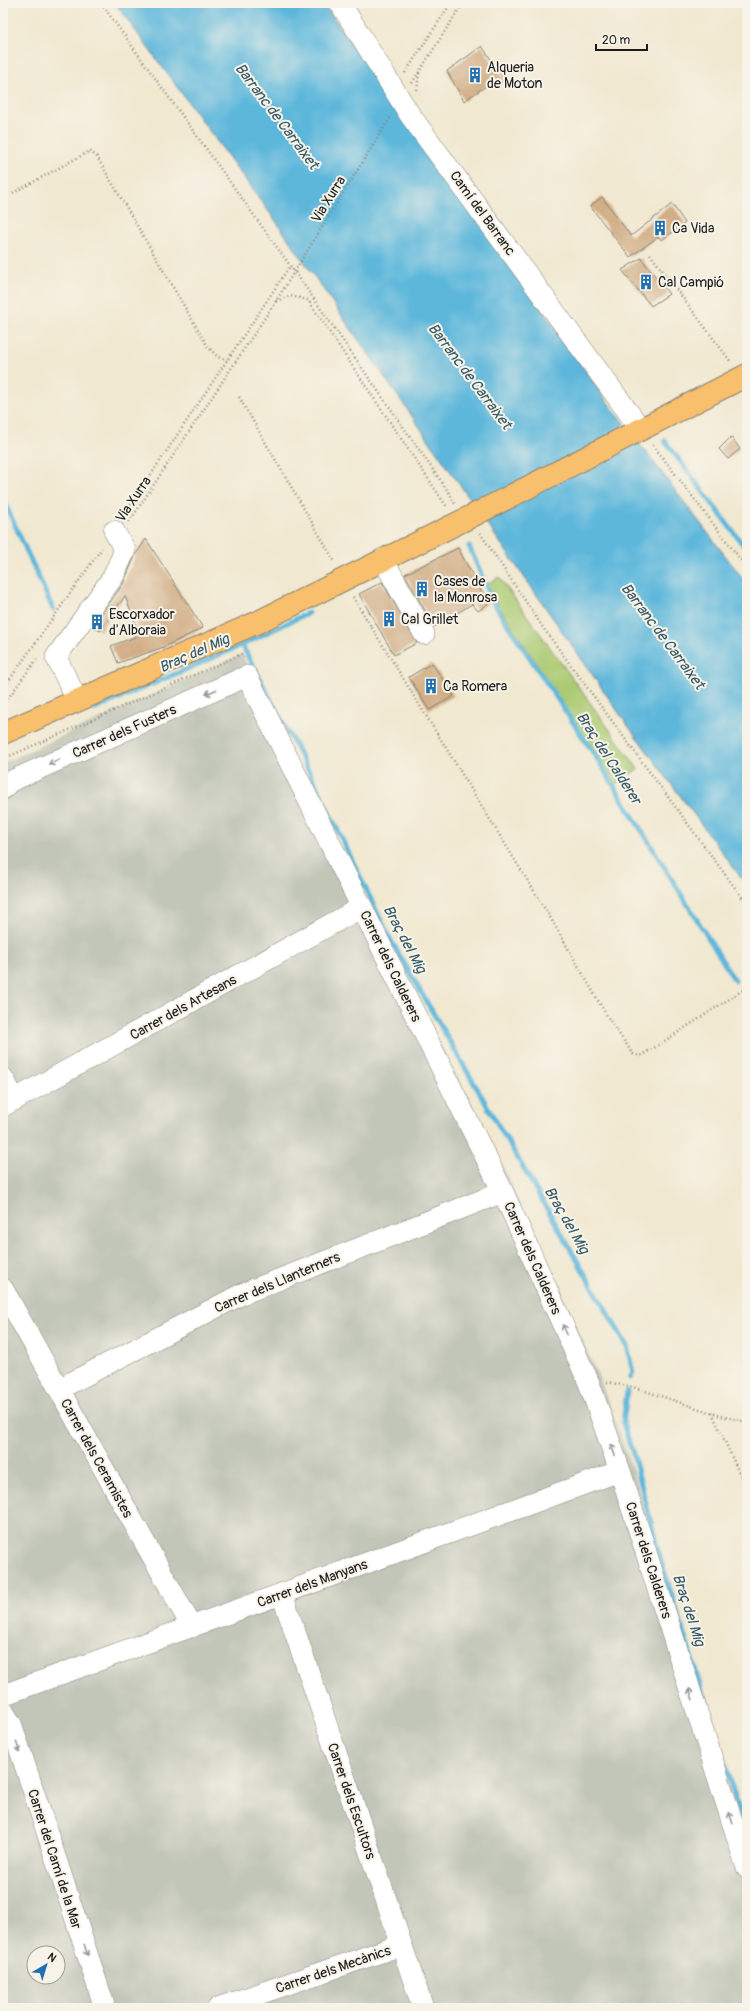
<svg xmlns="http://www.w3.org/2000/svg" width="750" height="2011" font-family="Pangolin,sans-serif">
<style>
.industrial{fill:#c2c6b9;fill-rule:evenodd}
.green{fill:#acca72;stroke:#647347}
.water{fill:#5db7db;stroke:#3c6a7c}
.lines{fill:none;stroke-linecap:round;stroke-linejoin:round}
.stream{stroke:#5db7db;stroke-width:5}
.building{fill:#d1ae86}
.minor-casing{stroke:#868276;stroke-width:22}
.major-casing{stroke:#868276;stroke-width:24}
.path{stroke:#868276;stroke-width:2.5;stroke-dasharray:1 3;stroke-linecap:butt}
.minor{stroke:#fff;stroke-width:21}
.major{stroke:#f8bf6c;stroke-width:22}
.oneway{stroke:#999}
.labels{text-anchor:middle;stroke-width:4;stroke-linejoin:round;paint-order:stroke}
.poi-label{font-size:14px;fill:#1c1c1c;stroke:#f7f3e8;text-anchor:start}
.street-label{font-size:14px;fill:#1c1c1c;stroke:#f7f3e8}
.water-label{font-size:15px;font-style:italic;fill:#365a68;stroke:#f7f3e8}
</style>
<rect width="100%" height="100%" fill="#f7f3e8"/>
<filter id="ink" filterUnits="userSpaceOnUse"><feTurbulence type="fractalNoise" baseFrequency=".025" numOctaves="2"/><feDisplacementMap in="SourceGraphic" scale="8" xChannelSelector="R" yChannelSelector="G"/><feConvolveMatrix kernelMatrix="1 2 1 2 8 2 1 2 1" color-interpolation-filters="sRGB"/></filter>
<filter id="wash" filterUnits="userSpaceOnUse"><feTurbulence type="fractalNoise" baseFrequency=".012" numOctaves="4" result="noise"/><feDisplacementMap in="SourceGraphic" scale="16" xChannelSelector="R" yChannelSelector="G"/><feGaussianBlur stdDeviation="0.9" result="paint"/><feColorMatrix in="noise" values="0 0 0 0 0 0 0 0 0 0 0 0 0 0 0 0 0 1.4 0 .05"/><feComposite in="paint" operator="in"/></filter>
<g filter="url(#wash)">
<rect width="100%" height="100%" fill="#f1e8d0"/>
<path class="industrial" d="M242 654 367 906 489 1137 601 1382 634 1474 747 1847V2008H3V763ZM34 1953H58V1977H34Z"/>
<path class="green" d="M499 577 638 769 615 784 496 602 487 584Z"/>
<path class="water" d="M115 3H323L609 404 747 584V886L626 723 275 220Z"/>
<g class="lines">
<path class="stream" d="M665 441 747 550
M3 499 53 609
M469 546 494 604 596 757 735 981
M242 645 308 613
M95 709 242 645 315 783 390 939 627 1346 633 1372 630 1378
M745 996 747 999
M627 1391 623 1423 634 1457 660 1558 743 1822"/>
</g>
<g id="blocks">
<path class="building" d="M482 46 505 81 494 88 489 84 464 101 447 71Z
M602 197 631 236 672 204 685 223 662 240 658 237 630 257 590 206Z
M641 258 669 294 651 306 622 270Z
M731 437 740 449 728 459 719 449Z
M146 539 203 628 164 647 118 663 111 646 140 635 125 596 100 631 93 626 123 584 136 554Z
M458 548 488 604 478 611 472 604 434 627 405 574Z
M382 582 417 643 394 655 359 594Z
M432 663 454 696 429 710 409 677Z"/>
</g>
</g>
<g filter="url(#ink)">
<use href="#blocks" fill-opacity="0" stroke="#868276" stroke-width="1"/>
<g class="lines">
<g class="minor-casing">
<path id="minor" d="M340 3 410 115 640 428
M383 559 424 634
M77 700 56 657 113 577 125 550 114 531
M3 789 9 782 247 676 503 1192 589 1383 620 1471 747 1868
M3 1078 15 1100
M3 1106 362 907
M3 1289 192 1627
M59 1389 242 1294 503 1192
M282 1594 423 2008
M3 1695 620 1471
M3 1711 12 1726 105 2008
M218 2008 401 1945"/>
</g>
<g class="major-casing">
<path id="major" d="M3 733 256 623 470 517 747 375"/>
</g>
<path class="path" d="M101 3 302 282 450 494 455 504
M405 73 451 3
M412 83 463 3
M417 90 419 73
M13 193 90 151 97 157 208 347 218 357 227 360
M650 254 731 362
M276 301 290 296 308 300 447 507
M239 397 335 562
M653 445 747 568
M124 515 290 266
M129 522 276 301 390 118
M480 533 544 629 747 904
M353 597 550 917 607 1016 633 1054 640 1056 654 1048 746 988
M3 689 102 548
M3 705 37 659
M3 759 242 654 244 658
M607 1382 633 1387 721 1416 747 1422
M712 1413 747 1490"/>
<use href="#minor" class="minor"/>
<use href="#major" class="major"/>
</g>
<defs><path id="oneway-shaft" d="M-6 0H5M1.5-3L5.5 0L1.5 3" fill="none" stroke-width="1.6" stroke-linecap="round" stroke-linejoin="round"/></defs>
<g class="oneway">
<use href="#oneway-shaft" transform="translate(211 692) rotate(156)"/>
<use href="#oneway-shaft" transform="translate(54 762) rotate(156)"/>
<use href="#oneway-shaft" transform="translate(565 1330) rotate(-114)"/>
<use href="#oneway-shaft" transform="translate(613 1450) rotate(-110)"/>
<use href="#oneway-shaft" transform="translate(691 1694) rotate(-108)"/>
<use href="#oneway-shaft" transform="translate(18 1747) rotate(72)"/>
<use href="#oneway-shaft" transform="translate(731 1818) rotate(-108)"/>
<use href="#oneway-shaft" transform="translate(86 1950) rotate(72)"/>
</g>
</g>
<defs>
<g id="building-bare" transform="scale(1.2)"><path d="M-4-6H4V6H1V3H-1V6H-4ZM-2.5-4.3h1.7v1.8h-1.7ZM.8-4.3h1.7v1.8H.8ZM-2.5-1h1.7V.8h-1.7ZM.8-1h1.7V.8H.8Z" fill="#1f6fb2" stroke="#f7f3e8" stroke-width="2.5" paint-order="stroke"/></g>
</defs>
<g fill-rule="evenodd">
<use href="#building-bare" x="475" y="75"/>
<use href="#building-bare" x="660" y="228"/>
<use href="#building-bare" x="646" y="282"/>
<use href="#building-bare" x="422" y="589"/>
<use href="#building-bare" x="389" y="619"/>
<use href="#building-bare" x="97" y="622"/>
<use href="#building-bare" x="431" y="686"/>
</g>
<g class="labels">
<g class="poi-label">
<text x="487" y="72">Alqueria<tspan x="487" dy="16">de Moton</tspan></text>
<text x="672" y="233">Ca Vida</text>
<text x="658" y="287">Cal Campió</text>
<text x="434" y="586">Cases de<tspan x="434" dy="16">la Monrosa</tspan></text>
<text x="109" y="619">Escorxador<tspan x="109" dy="16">d'Alboraia</tspan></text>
<text x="401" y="624">Cal Grillet</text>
<text x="443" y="691">Ca Romera</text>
</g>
<g class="street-label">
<text transform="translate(328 199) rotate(-58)" y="5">Via Xurra</text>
<text transform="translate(483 213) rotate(54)" y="5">Camí del Barranc</text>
<text transform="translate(133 499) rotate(-56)" y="5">Via Xurra</text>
<text transform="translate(124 731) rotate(-24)" y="5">Carrer dels Fusters</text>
<text transform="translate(391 966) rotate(64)" y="5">Carrer dels Calderers</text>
<text transform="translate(183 1007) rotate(-29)" y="5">Carrer dels Artesans</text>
<text transform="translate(533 1258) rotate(66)" y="5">Carrer dels Calderers</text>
<text transform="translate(277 1282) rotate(-23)" y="5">Carrer dels Llanterners</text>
<text transform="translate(97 1458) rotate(61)" y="5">Carrer dels Ceramistes</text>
<text transform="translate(649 1560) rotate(72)" y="5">Carrer dels Calderers</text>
<text transform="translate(312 1583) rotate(-20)" y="5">Carrer dels Manyans</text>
<text transform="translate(352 1801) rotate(71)" y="5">Carrer dels Escultors</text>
<text transform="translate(55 1859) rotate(72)" y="5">Carrer del Camí de la Mar</text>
<text transform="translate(333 1969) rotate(-19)" y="5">Carrer dels Mecànics</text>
</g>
<g class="water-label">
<text transform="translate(277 116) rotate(53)" y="5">Barranc de Carraixet</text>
<text transform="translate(470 376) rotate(53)" y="5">Barranc de Carraixet</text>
<text transform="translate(663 636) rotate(53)" y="5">Barranc de Carraixet</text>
<text transform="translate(194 653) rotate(-24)" y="5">Braç del Mig</text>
<text transform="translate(609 758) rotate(57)" y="5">Braç del Calderer</text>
<text transform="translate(405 939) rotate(62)" y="5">Braç del Mig</text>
<text transform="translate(567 1220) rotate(60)" y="5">Braç del Mig</text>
<text transform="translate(689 1610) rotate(72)" y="5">Braç del Mig</text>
</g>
</g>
<rect width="750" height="2011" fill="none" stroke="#f7f3e8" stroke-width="16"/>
<g transform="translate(46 1965) rotate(38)"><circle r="19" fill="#f7f3e8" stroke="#9f9d96"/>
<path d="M0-3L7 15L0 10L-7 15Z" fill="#1f6fb2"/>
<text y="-6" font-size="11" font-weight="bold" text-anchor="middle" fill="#1c1c1c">N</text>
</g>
<path d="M596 44v6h51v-6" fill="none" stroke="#1c1c1c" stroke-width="2"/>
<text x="602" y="44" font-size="12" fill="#1c1c1c" stroke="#f7f3e8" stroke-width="3" paint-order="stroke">20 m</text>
</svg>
